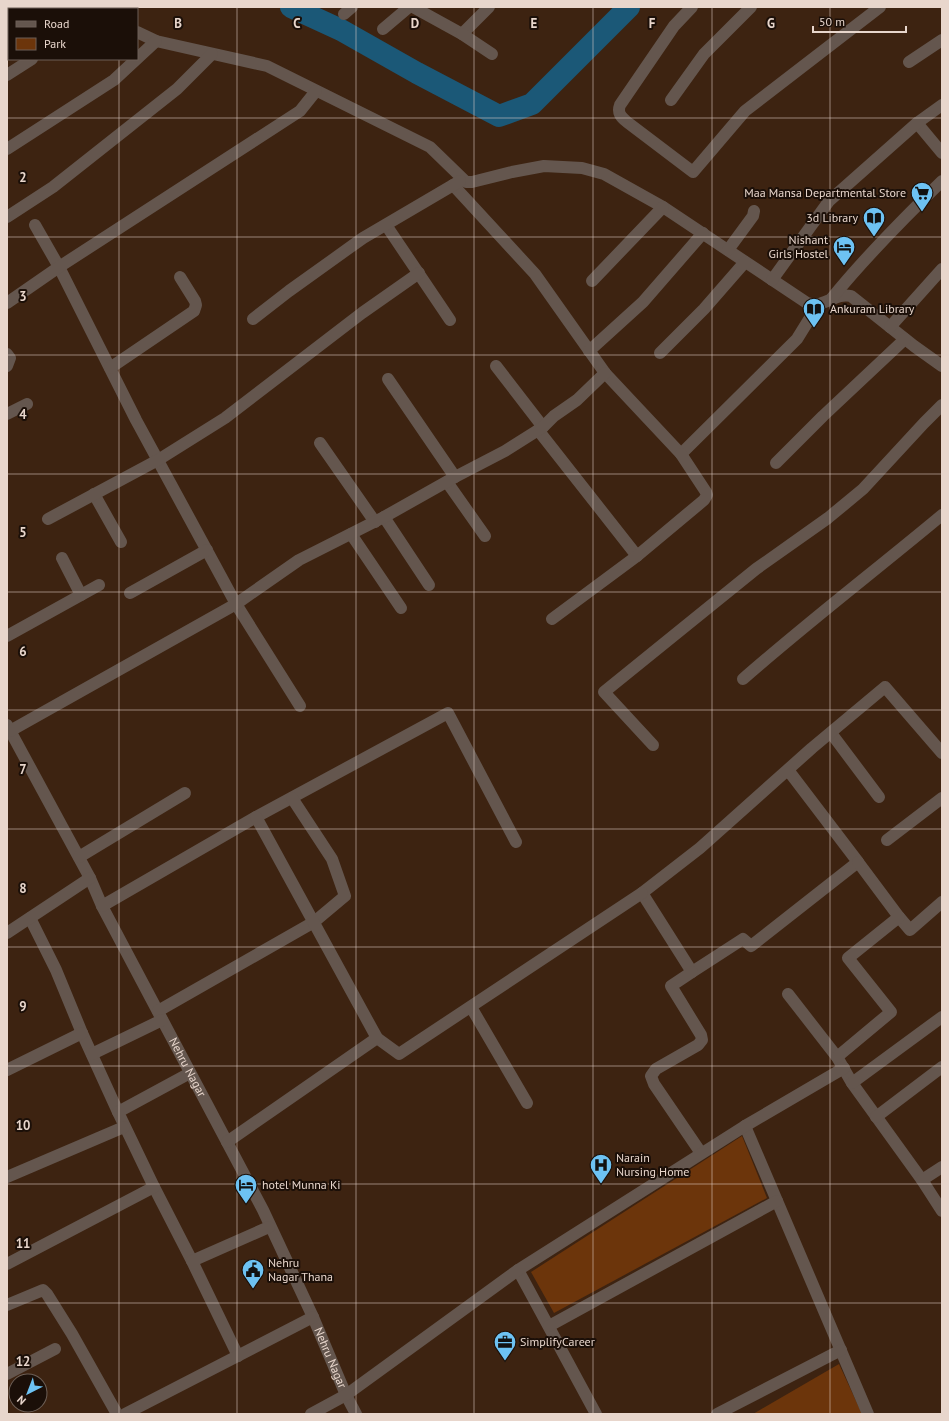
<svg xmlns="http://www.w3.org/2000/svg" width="949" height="1421" font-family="'PT Sans',sans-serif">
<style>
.green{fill:#6c350b}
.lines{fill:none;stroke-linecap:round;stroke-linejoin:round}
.river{stroke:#1b5877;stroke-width:22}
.minor{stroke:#64564e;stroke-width:12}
.grid{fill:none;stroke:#e8d6cc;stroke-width:1;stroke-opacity:0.55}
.labels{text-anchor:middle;stroke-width:4;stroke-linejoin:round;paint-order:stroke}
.poi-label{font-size:12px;fill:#e8d6cc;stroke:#1b0f08;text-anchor:start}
.street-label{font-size:12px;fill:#e8d6cc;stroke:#1b0f08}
.grid-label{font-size:13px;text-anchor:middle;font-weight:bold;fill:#e8d6cc;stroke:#1b0f08;stroke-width:4;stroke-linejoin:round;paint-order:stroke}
</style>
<rect width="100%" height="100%" fill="#3d2311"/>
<path class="green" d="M742 1136 767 1198 554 1313 531 1272Z
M839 1364 862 1414H753Z"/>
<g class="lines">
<path class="river" d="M291 7 341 30 417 73 499 116 532 104 629 7"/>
<g class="minor">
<path d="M413 7 462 34 489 7"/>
<path d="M692 7 674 26 620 105C617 113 621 117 627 122L693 172 745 111 880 7"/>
<path d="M97 9 100 7"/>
<path d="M344 14 352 7"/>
<path d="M383 29 409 7"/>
<path d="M137 32 156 41 267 66 430 147 463 179 466 182H472L512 172 544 166 582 168 604 174 663 207 807 303C825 309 834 292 851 296L914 346 942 366"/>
<path d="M462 34 492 54"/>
<path d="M909 62 942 40"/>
<path d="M7 75 32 59"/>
<path d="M671 100 704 54 751 7"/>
<path d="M917 123 942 153"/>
<path d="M7 149 114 80 156 41"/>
<path d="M453 185 535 274 605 373 681 454 797 339 818 305"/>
<path d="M7 217 53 187 177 89 212 54"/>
<path d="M35 225 59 267 136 420 236 604 300 706"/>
<path d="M386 225 450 320"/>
<path d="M728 250 753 216 754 211"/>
<path d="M772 280 829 201 917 123 942 105"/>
<path d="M592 281 663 207"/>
<path d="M832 298C866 256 903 219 942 181"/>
<path d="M7 303 59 267 300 111 316 91"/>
<path d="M253 319 289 291 363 238 460 181"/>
<path d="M890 327 942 269"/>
<path d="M589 351 643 302 703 233"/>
<path d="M660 353 704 309 745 262"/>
<path d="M7 354 10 358 7 366"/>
<path d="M496 366 543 427"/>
<path d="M110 368 194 311 196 305 195 301 180 277"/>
<path d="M388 379 455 477"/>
<path d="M7 414 27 404"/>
<path d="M538 430 637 556"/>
<path d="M320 443 375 522"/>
<path d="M776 463 823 416 905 339"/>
<path d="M447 482 485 536"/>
<path d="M94 494 121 542"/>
<path d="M384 517 429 585"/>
<path d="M48 519 158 460 225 418 362 313 419 273"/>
<path d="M351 534 401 608"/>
<path d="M62 558 81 595"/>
<path d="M130 593 207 550"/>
<path d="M552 619 637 556 704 500 707 495 706 492 681 454"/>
<path d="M7 636 99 585"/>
<path d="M743 679C808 622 876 570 942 515"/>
<path id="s1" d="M7 725 90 878 102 906 263 1210 313 1317 346 1395 356 1414"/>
<path d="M10 731 236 604 299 560 384 517 455 477 505 451 543 427 554 416 577 400 605 373"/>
<path d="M831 733 879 797"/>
<path d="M653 745 604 692 756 569 828 518 863 489 924 423 942 405"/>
<path d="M788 770 858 862 751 946 743 939 692 972 642 893 700 848 812 748 885 687 942 753"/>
<path d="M887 840 942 798"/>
<path d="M79 857 185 793"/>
<path d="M102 906 256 817 448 713 516 842"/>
<path d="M899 917 910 930 942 902"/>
<path d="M30 918 56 970 82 1033 118 1112"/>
<path d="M7 933 90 878"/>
<path d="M692 972 671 986 701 1035 702 1040 698 1045 656 1069 651 1076 654 1084 701 1153"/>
<path d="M788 994 837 1057 852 1083 922 1180 942 1211"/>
<path d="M471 1007 527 1103"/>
<path d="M158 1011 314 922 345 896 332 859 292 798"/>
<path d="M377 1038 399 1054 642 893"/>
<path d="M92 1054 162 1020"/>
<path d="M837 1057 891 1012 848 958 899 917 858 862"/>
<path d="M7 1070 82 1033"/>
<path d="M190 1073 118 1112 154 1187 192 1261"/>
<path d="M852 1083 942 1017"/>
<path d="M876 1117 942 1067"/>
<path d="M745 1126 868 1414"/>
<path d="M227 1142 377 1038 256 817"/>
<path d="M7 1177 124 1127"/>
<path d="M922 1180 942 1167"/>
<path d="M7 1264 154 1187"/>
<path d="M518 1270 596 1414"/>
<path d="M7 1305 43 1290 47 1294 72 1334 117 1414"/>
<path d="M549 1326 777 1201"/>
<path d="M238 1356 192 1261 269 1227"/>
<path d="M7 1374 55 1349"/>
<path d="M125 1414 313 1317"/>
<path d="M311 1414 346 1395 518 1270 745 1126 844 1068"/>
<path d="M717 1414 841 1350"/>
</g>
</g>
<path class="grid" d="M119 7V9M237 7V1414M356 7V1414M474 7V1414M593 7V1414M712 7V1414M830 7V1414M119 59V1414M7 118H942M7 237H942M7 355H942M7 474H942M7 592H942M7 710H942M7 829H942M7 947H942M7 1066H942M7 1184H942M7 1303H942"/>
<defs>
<g id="supermarket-pin" transform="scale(1.15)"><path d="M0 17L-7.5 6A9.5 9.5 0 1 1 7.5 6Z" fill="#6dc2f3" stroke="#1b0f08"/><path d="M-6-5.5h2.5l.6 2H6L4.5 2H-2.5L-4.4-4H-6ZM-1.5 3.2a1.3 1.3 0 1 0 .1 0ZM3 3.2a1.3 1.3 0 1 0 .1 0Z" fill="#111"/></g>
<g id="library-pin" transform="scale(1.15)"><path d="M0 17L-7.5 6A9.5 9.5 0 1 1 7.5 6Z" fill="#6dc2f3" stroke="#1b0f08"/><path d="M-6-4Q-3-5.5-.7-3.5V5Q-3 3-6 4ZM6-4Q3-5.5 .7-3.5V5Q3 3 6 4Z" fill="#111"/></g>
<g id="hotel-pin" transform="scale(1.15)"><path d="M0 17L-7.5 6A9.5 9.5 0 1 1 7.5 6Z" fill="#6dc2f3" stroke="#1b0f08"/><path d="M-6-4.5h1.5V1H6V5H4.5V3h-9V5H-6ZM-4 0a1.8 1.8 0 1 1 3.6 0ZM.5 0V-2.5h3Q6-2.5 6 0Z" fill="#111"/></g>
<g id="hospital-pin" transform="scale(1.15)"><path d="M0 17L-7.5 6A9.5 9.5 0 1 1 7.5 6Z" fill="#6dc2f3" stroke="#1b0f08"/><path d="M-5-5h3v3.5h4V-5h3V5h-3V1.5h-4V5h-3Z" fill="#111"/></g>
<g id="civic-pin" transform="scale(1.15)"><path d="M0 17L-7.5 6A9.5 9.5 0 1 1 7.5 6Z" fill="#6dc2f3" stroke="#1b0f08"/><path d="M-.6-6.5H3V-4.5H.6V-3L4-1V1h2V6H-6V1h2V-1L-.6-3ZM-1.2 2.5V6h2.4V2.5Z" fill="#111"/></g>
<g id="office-pin" transform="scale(1.15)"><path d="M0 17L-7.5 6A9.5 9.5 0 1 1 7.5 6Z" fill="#6dc2f3" stroke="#1b0f08"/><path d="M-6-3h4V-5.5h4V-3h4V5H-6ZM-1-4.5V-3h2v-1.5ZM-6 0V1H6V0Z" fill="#111"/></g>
</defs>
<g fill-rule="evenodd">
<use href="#supermarket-pin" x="922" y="193"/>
<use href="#library-pin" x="874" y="218"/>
<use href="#hotel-pin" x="844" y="247"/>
<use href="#library-pin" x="814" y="309"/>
<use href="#hospital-pin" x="601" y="1165"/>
<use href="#hotel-pin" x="246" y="1185"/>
<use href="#civic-pin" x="253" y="1270"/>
<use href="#office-pin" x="505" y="1342"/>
</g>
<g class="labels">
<g class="poi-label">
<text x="906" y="197" text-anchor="end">Maa Mansa Departmental Store</text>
<text x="858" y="222" text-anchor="end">3d Library</text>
<text x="828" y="244" text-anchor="end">Nishant<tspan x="828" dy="14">Girls Hostel</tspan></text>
<text x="830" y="313">Ankuram Library</text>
<text x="616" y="1162">Narain<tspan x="616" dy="14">Nursing Home</tspan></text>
<text x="262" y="1189">hotel Munna Ki</text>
<text x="268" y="1267">Nehru<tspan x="268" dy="14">Nagar Thana</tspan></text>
<text x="520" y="1346">SimplifyCareer</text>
</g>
<g class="street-label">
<text dy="4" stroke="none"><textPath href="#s1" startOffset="387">Nehru Nagar</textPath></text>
<text dy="4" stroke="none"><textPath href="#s1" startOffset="711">Nehru Nagar</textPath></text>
</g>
</g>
<g class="grid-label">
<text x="178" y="28">B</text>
<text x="297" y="28">C</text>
<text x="415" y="28">D</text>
<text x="534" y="28">E</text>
<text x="652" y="28">F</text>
<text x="771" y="28">G</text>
<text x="23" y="182">2</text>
<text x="23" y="301">3</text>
<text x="23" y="419">4</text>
<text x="23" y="537">5</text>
<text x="23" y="656">6</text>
<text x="23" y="774">7</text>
<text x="23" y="893">8</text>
<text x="23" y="1011">9</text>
<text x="23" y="1130">10</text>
<text x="23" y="1248">11</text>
<text x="23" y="1366">12</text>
</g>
<rect width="949" height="1421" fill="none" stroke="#e8d6cc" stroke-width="16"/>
<rect x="8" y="8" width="130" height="52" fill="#1b0f08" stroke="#6d5f56"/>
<rect x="16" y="21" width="20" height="6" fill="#64564e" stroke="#6d5f56"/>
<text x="44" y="28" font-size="12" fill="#e8d6cc">Road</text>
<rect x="16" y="38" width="20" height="12" fill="#6c350b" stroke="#6d5f56"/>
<text x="44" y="48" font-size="12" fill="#e8d6cc">Park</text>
<g transform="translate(28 1393) rotate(222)"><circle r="19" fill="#1b0f08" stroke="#6d5f56"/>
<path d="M0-3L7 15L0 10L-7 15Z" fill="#6dc2f3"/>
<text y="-6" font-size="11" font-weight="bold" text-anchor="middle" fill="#e8d6cc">N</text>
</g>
<path d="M813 26v6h93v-6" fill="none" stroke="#e8d6cc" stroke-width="2"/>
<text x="819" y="26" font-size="12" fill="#e8d6cc" stroke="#1b0f08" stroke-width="3" paint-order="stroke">50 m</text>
</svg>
